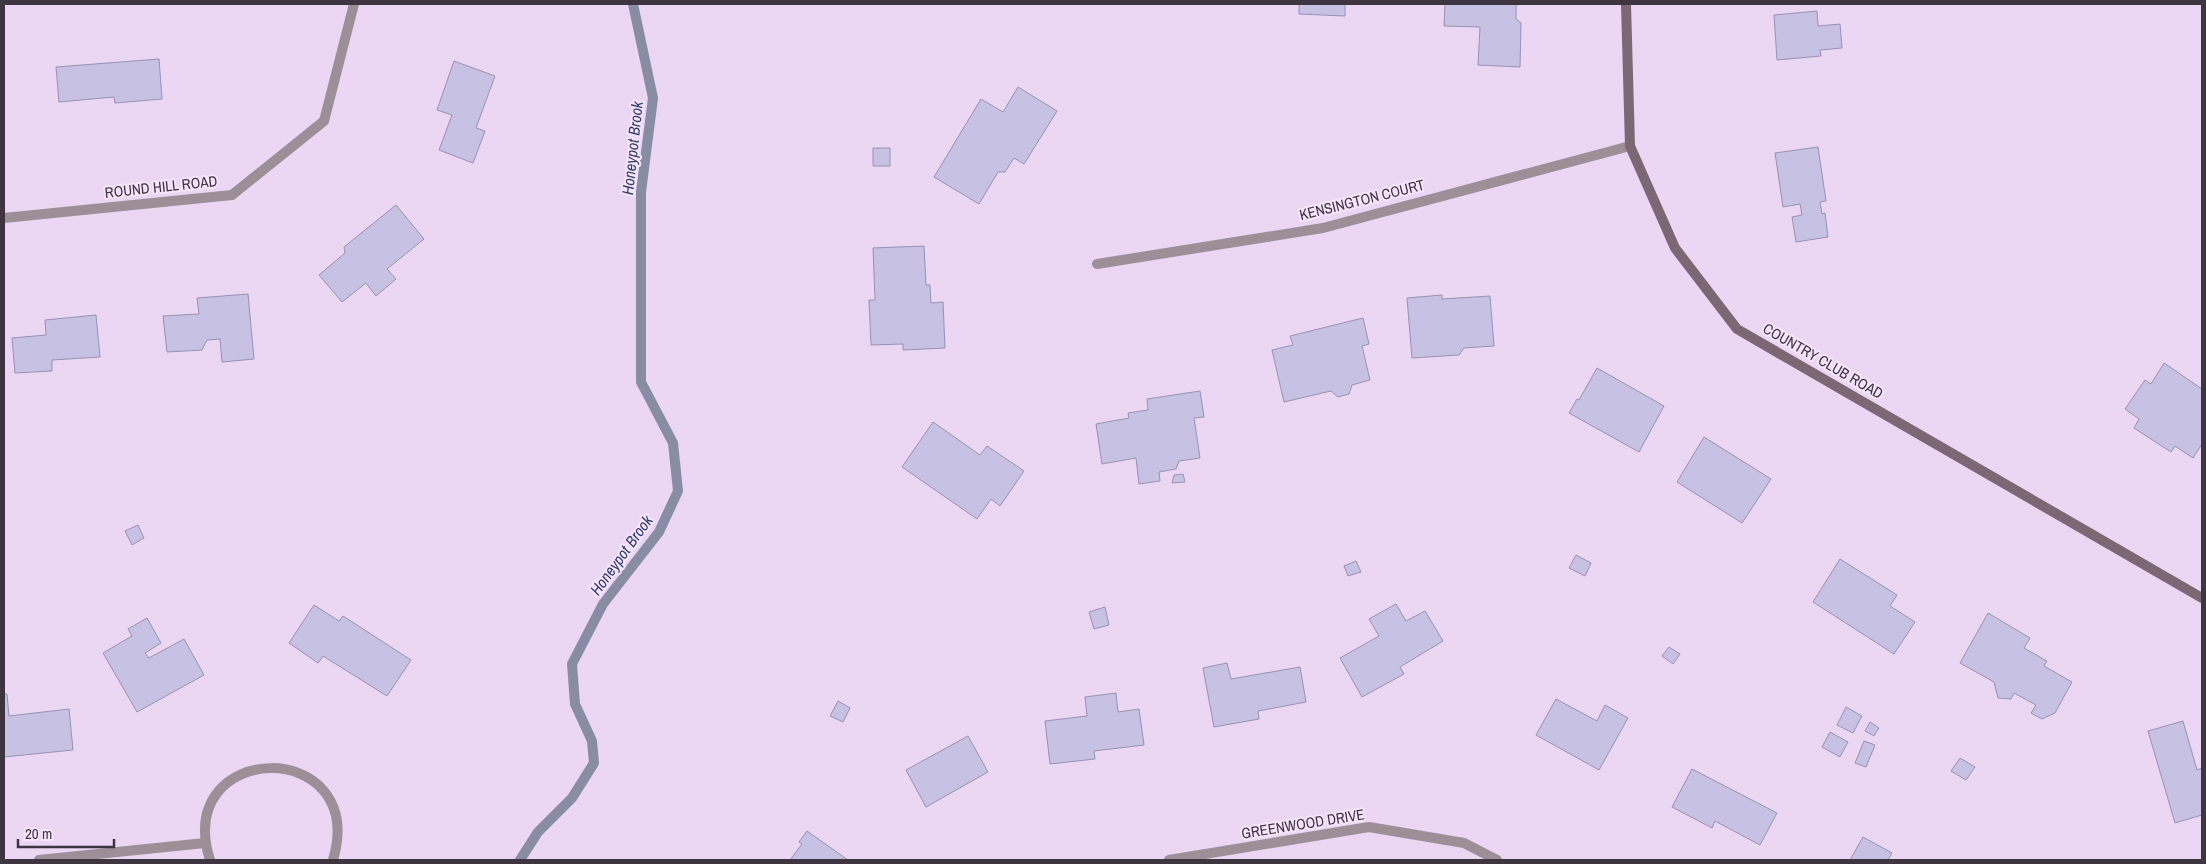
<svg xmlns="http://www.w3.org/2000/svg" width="2206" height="864" font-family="'Archivo Narrow',sans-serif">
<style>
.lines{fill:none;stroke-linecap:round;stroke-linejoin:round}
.stream{stroke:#888da5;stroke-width:10}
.building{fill:#c7c1e3;stroke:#9892b2}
.street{stroke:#9c8f98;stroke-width:10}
.secondary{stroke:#7c6875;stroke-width:10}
.labels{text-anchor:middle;stroke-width:4;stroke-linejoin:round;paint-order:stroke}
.street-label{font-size:15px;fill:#3e3541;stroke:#f6e5fd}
.water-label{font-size:16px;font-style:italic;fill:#323e68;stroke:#f6e5fd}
</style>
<rect width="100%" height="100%" fill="#ebd6f4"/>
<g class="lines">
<path class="stream" d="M520 860 538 832 572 798 594 763 592 741 575 704 572 664 603 604 659 532 678 491 673 443 641 382V192L653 98 633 4"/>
</g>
<path class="building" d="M1299 4H1345V16L1299 14Z
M1445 4H1516V19L1521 23 1520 67 1478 65 1480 27 1444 26Z
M1817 11 1818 26 1840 24 1842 48 1820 50 1821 56 1777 60 1774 15Z
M159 59 162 99 115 103 114 97 59 102 56 67Z
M454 61 495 76 476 128 485 131 473 163 439 150 452 115 437 110Z
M1018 87 1057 111 1024 164 1014 158 1005 172H998L979 204 934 177 981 99 1003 112Z
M1818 147 1826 201 1820 202 1822 214 1825 213 1828 237 1796 242 1792 217 1802 215 1800 204 1783 207 1775 153Z
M873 148H890V166H873Z
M396 205 424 239 387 269 396 279 376 296 366 283 342 302 319 275 345 253 344 247Z
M924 246 926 285H930L931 303 943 302 945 348 903 350V344L871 345 869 300H875L873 248Z
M248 294 254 359 222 362 220 339 207 340 202 350 167 352 163 316 199 314 197 298Z
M1442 295V299L1490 296 1494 346 1464 348 1459 355 1412 358 1407 298Z
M96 315 100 357 52 360V371L15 373 12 338 46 335 45 320Z
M1363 318 1369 344 1362 346 1370 380 1352 385 1349 394 1338 397 1331 391 1284 402 1272 350 1293 345 1290 336Z
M2164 363 2202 389V444L2193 458 2175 446 2171 452 2134 428 2139 419 2125 409 2145 380 2151 384Z
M1597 368 1664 406 1639 452 1569 413 1577 399 1579 400Z
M1200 391 1204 417 1194 418 1200 458 1179 461 1176 469 1159 472 1160 481 1139 484 1136 458 1102 464 1096 424 1129 418 1128 413 1148 410 1147 399Z
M933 422 980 455 987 446 1024 471 1000 506 991 499 977 519 902 467Z
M1704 437 1771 479 1742 523 1677 482Z
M1183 474 1185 482 1172 483 1174 475Z
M138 525 144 538 132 545 125 531Z
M1576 555 1591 563 1585 576 1569 568Z
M1840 559 1897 595 1890 606 1915 622 1894 654 1813 602Z
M1356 561 1361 572 1348 576 1344 566Z
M1396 604 1406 621 1425 611 1443 641 1400 667 1404 674 1362 697 1340 658 1379 636 1369 619Z
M314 605 339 621 343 616 411 660 387 696 323 656 318 663 289 643Z
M1105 607 1109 625 1094 629 1089 612Z
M1988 613 2030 638 2024 648 2047 661 2044 666 2072 682 2055 713 2042 719 2031 713 2036 705 2014 693 2011 699 1998 698 1994 682 1960 663Z
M147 618 161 643 145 653 149 658 184 639 204 675 137 712 103 653 132 636 128 629Z
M1669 647 1680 654 1673 664 1662 656Z
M1227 663 1231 679 1300 667 1306 702 1258 711 1259 719 1214 727 1203 668Z
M1116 693 1118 712 1139 709 1144 745 1094 751 1095 759 1050 764 1045 721 1087 716 1085 697Z
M4 694H7L9 716 69 709 73 750 4 757Z
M1556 699 1597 721 1605 705 1628 718 1599 770 1536 735Z
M838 701 850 708 843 722 830 716Z
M1846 707 1862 716 1853 733 1837 725Z
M2183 721 2197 770 2202 768V815L2175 823 2148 731Z
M1870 722 1879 728 1874 736 1865 731Z
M1830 732 1848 742 1840 757 1822 747Z
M968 736 988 772 926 807 906 770Z
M1864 741 1875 745 1866 767 1855 763Z
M1960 758 1975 767 1966 780 1951 771Z
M1692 769 1777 813 1760 845 1715 821 1712 828 1672 807Z
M807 831 848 860H790L802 844 799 842Z
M1863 837 1892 853 1888 860H1850Z"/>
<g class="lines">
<path class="street" d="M4 218 232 195 324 121 354 4
M1097 264 1323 228 1630 146
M39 860 205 843
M210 860C172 739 369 736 333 860
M1169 860 1369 827 1464 843 1497 860"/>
<path class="secondary" d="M1626 4 1630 146 1675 248 1737 329 2202 598"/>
</g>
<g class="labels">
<g class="street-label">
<text transform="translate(161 187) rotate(-6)" y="5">ROUND HILL ROAD</text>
<text transform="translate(1362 200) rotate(-14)" y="5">KENSINGTON COURT</text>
<text transform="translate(1823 361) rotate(30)" y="5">COUNTRY CLUB ROAD</text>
<text transform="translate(1303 824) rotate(-9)" y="5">GREENWOOD DRIVE</text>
</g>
<g class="water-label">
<text transform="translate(632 148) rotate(-84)" y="6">Honeypot Brook</text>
<text transform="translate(621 555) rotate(-54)" y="6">Honeypot Brook</text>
</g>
</g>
<rect width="2206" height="864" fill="none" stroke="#3e3541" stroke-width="10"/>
<path d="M18 839v8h96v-8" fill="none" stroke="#3e3541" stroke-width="2.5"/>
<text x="25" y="839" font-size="15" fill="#3e3541" stroke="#f6e5fd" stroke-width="4" paint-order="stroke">20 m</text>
</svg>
